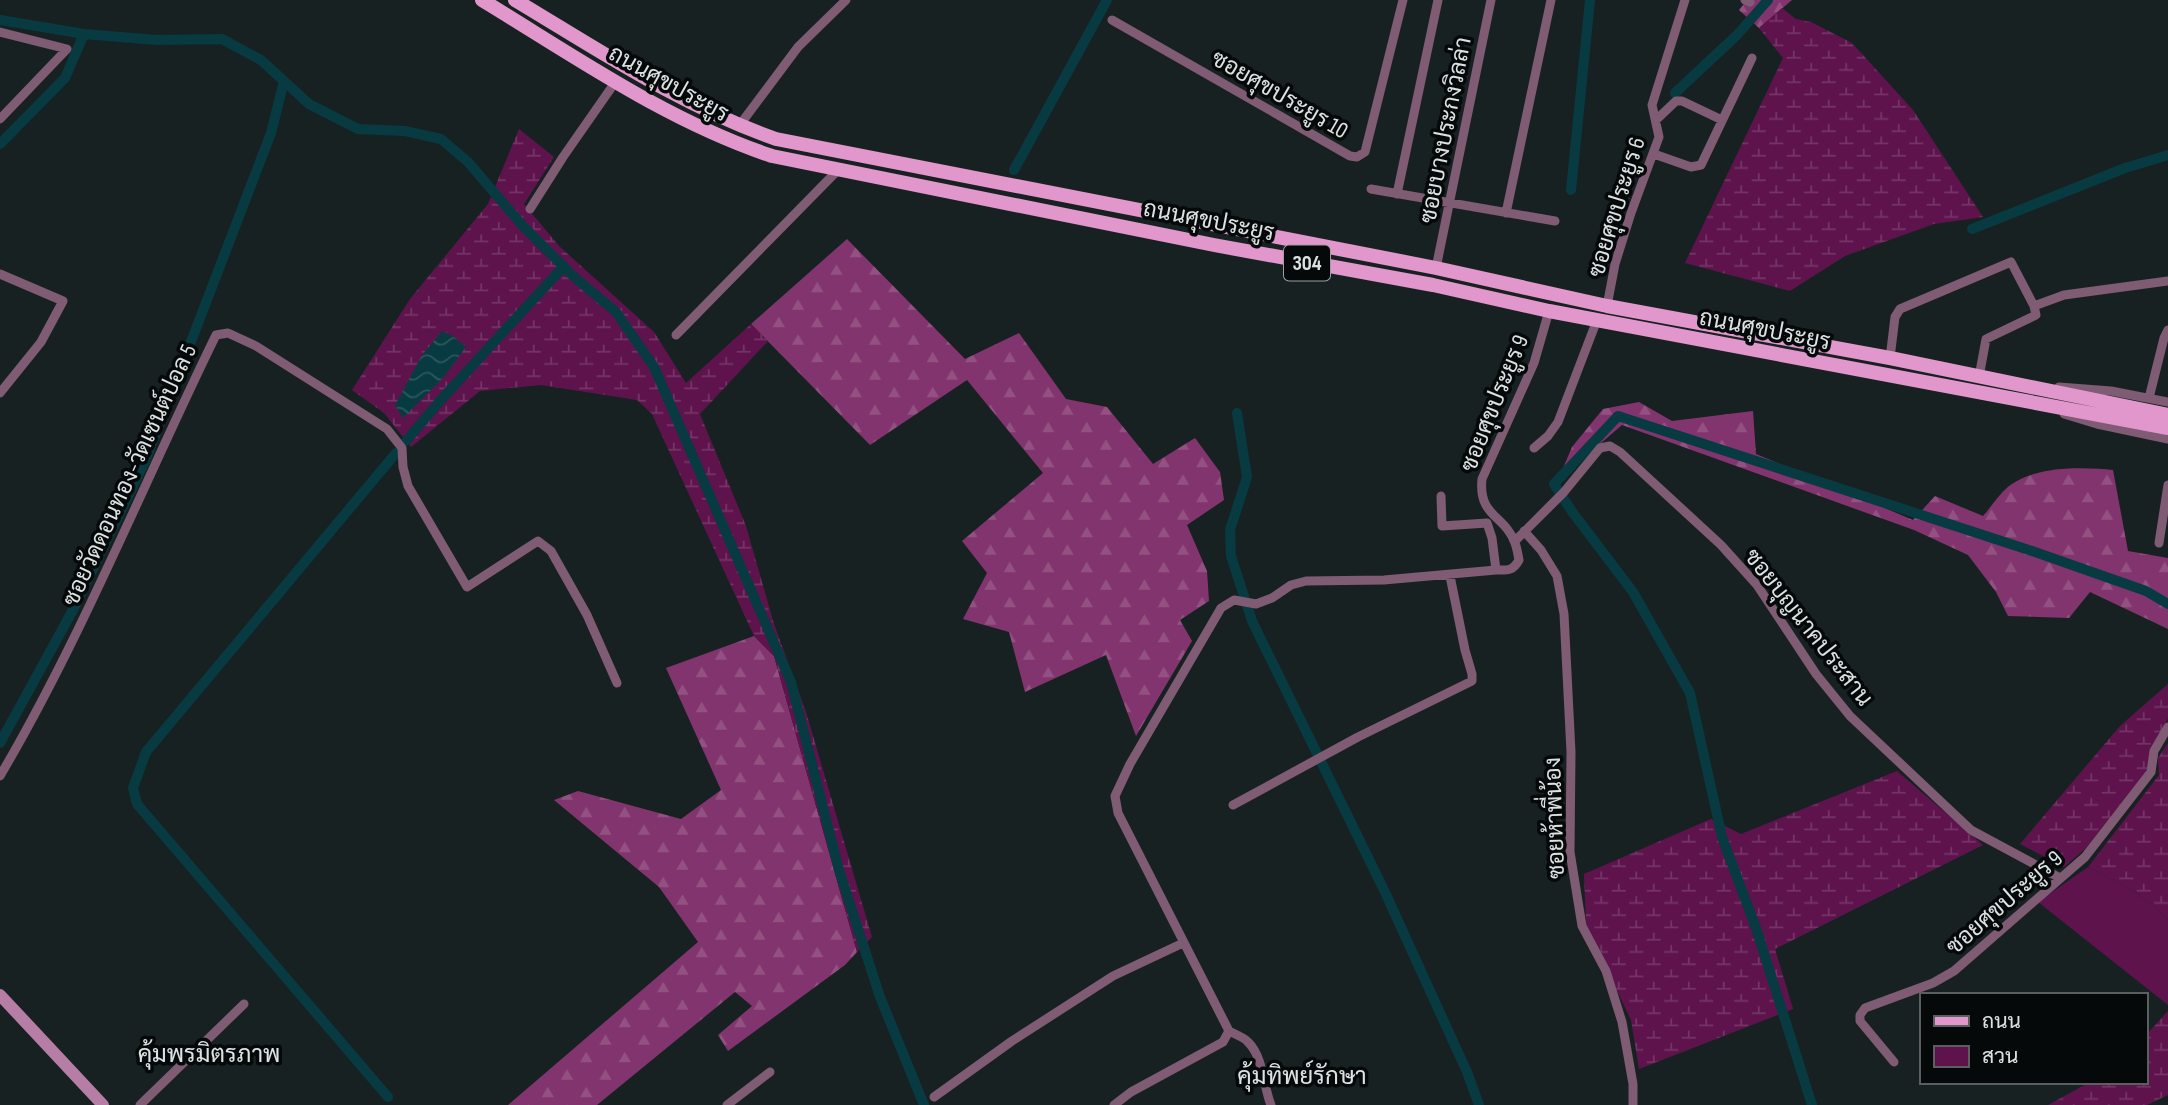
<svg xmlns="http://www.w3.org/2000/svg" width="2168" height="1105" font-family="'Sofia Sans Condensed',Sarabun,sans-serif">
<style>
.green{fill:#5e134d}
.forest{fill:url(#forest-firs)}
.wetland{fill:url(#wetland-marsh)}
.water{fill:url(#water-waves)}
.lines{fill:none;stroke-linecap:round;stroke-linejoin:round}
.canal{stroke:#073b41;stroke-width:10}
.street{stroke:#7f5b74;stroke-width:9}
.secondary{stroke:#b67da5;stroke-width:12}
.primary{stroke:#e197cb;stroke-width:14}
.labels{text-anchor:middle;stroke-width:7;stroke-linejoin:round;paint-order:stroke}
.shield{fill:#06090a;stroke:#9ca0a1;stroke-width:2}
.shield-label{font-size:21px;font-weight:bold;fill:#dce1e2}
.street-label{font-size:23px;fill:#dce1e2;stroke:#06090a}
.neighbourhood-label{font-size:24px;fill:#dce1e2;stroke:#06090a}
</style>
<defs>
<pattern id="forest-firs" width="22" height="20" patternUnits="userSpaceOnUse" patternTransform="scale(1.75)"><rect width="22" height="20" fill="#82346e"/><path d="M5 1l3.5 6h-7zM16 11l3.5 6h-7z" fill="#935182"/></pattern>
<pattern id="wetland-marsh" width="20" height="14" patternUnits="userSpaceOnUse" patternTransform="scale(1.75)"><rect width="20" height="14" fill="#5e134d"/><path d="M1 5h8M5 5V1M11 12h8M15 12V8" fill="none" stroke="#743566"/></pattern>
<pattern id="water-waves" width="16" height="10" patternUnits="userSpaceOnUse" patternTransform="scale(1.75)"><rect width="16" height="10" fill="#073b41"/><path d="M0 5q4-4 8 0t8 0" fill="none" stroke="#2b575c"/></pattern>
</defs>
<rect width="100%" height="100%" fill="#182122"/>
<path class="green" d="M2088 867 2132 889 2168 919V1005L2038 902Z"/>
<path class="forest" d="M1747 0H1792L1759 28 1739 10Z
M847 239 965 359 1019 333 1066 399 1107 407 1153 464 1195 438 1220 472 1224 500 1187 525 1207 571 1209 601 1180 620 1192 641 1136 736 1106 655 1025 692 1009 632 963 619 987 573 962 541 1043 473 967 380 870 445 751 324Z
M1639 402 1672 421 1753 411 1756 454 1913 520 1935 496 1983 516C1992 506 2001 491 2012 484 2038 466 2083 467 2113 470L2128 551 2168 558V629L2090 592 2069 618 2008 616 1996 592 1968 555 1914 530 1622 425 1558 480 1572 447 1603 409Z
M754 636 774 656 857 952 845 965 728 1051 718 1035 752 1006 735 992 597 1105H508L698 942 659 887 554 800 578 791 681 819 721 790 666 668Z"/>
<path class="wetland" d="M1782 8 1796 19 1811 22 1852 43 1913 110 1983 217 1934 224 1845 256 1790 291 1685 263 1783 58 1759 28Z
M519 129 554 157 524 204 559 246 654 332 686 383 751 324 768 341 700 414 746 526 774 624 806 712 872 937 857 952 774 656 754 636 652 414 637 400 541 385 480 391 411 447 384 413 352 390 410 299 488 204Z
M2168 684V718L2146 772 2086 848 2064 867 2020 844 2120 726Z
M2168 743V919L2132 889 2088 867 2159 775 2158 758Z
M1897 771 1983 845 1775 949 1793 1009 1639 1069 1631 1020 1586 925 1584 874 1711 819 1741 834Z
M2168 1011V1095L2147 1105H2048L2090 1082H2145V1036Z"/>
<path class="water" d="M442 331 453 336 466 347 443 378 403 418 395 405 422 355Z"/>
<g class="lines">
<path class="canal" d="M0 20 84 34 157 40 222 39 261 60 309 104 358 129 405 131 441 139 468 162 522 225 572 275 616 312 654 367 791 682 839 870 880 997 924 1105
M1675 93 1737 35 1768 0
M0 144 65 78 84 34
M1014 170 1107 0
M1571 190 1590 0
M1972 229 2125 168 2168 155
M1237 413 1247 477 1230 530 1231 556 1252 621 1384 890 1467 1072 1479 1105
M406 441 438 403 564 266
M0 743 74 608 146 459 271 133 284 81
M388 1097 137 804 133 788 146 752 396 453
M1812 1105 1756 928 1722 837 1690 693 1633 592 1573 513 1554 484 1618 416 2032 551 2146 591 2168 604"/>
<path class="street" d="M1745 0 1750 2
M1112 20 1350 156 1357 157 1365 152 1403 0
M0 32 67 49 0 119
M1656 120 1676 101H1682L1722 120
M739 126 798 47 846 0
M1654 154 1691 167 1701 165 1752 58
M1371 189 1555 221
M1397 194 1438 0
M530 209 563 157 616 81
M1506 213 1551 0
M1436 268 1491 0
M0 274 63 301 41 342 0 393
M1607 306 1615 264 1631 213 1659 137 1652 105 1685 0
M2034 306 2064 295 2168 281
M676 335 838 170
M1890 358 1895 317 1900 309 2011 262 2034 306 2036 315 1986 339 1979 377
M2059 387 2111 391 2168 402
M2149 398 2164 338 2168 330
M2064 414 2097 424 2168 439
M1534 448 1548 436 1558 422 1597 320
M1441 496 1442 526 1487 523 1492 538 1496 570
M1524 531 1541 550 1557 576 1564 614 1571 752 1570 852 1582 926 1606 971 1622 1022 1633 1084V1105
M1515 541 1564 492 1600 448 1610 446 1620 452 1721 545 1757 585 1816 674 1850 716 1971 830 2060 878
M2159 543 2168 485
M0 776C83 635 144 482 216 335L228 333 256 346 387 429 402 448 403 467 408 486 467 587 538 541 551 551 587 615 617 683
M1233 805 1358 737 1472 681V674L1465 650 1450 576
M1229 1031C1234 1034 1244 1037 1248 1042 1264 1058 1263 1086 1271 1105
M1894 1062 1860 1021V1015L1865 1008 1933 983 1954 971 2085 857 2151 772 2154 751 2168 727
M934 1097 1012 1041 1113 976 1183 943
M140 1105 244 1004
M727 1105 770 1072
M1114 1105 1131 1092 1223 1042 1229 1031 1118 813 1115 796 1130 764 1221 608 1234 600 1256 604 1272 598 1291 585 1306 581 1384 580 1496 570C1508 570 1513 571 1519 560 1518 555 1517 548 1515 543 1505 515 1478 517 1482 479L1534 363 1549 311"/>
<path class="secondary" d="M0 995 103 1105"/>
<path class="primary" d="M482 0C576 57 667 121 772 156L1214 245 1433 285 1549 311 2168 428
M515 0C600 51 682 106 776 139L1436 268 1607 306 1890 358 2168 415"/>
</g>
<g class="labels">
<rect class="shield" x="1284" y="245.5" width="46" height="35" rx="5"/>
<g class="shield-label">
<text x="1307" y="270">304</text>
</g>
<g class="street-label">
<text transform="translate(669 83) rotate(29)" y="8">ถนนศุขประยูร</text>
<text transform="translate(1280 94) rotate(30)" y="8">ซอยศุขประยูร 10</text>
<text transform="translate(1445 130) rotate(-79)" y="8">ซอยบางประกงวิลล่า</text>
<text transform="translate(1616 207) rotate(-73)" y="8">ซอยศุขประยูร 6</text>
<text transform="translate(1209 220) rotate(11)" y="8">ถนนศุขประยูร</text>
<text transform="translate(1765 329) rotate(11)" y="8">ถนนศุขประยูร</text>
<text transform="translate(1494 403) rotate(-68)" y="8">ซอยศุขประยูร 9</text>
<text transform="translate(129 475) rotate(-65)" y="8">ซอยวัดดอนทอง-วัดเซนต์ปอล 5</text>
<text transform="translate(1809 627) rotate(52)" y="8">ซอยบุญนาคประสาน</text>
<text transform="translate(1554 818) rotate(-92)" y="8">ซอยห้าพี่น้อง</text>
<text transform="translate(2004 902) rotate(-41)" y="8">ซอยศุขประยูร 9</text>
</g>
<g class="neighbourhood-label">
<text x="209" y="1062">คุ้มพรมิตรภาพ</text>
<text x="1302" y="1084">คุ้มทิพย์รักษา</text>
</g>
</g>
<rect x="1920" y="993" width="228" height="91" fill="#06090a" stroke="#5c5f60" stroke-width="2"/>
<rect x="1934" y="1016" width="35" height="10" fill="#e197cb" stroke="#5c5f60" stroke-width="2"/>
<text x="1982" y="1028" font-size="21" fill="#dce1e2">ถนน</text>
<rect x="1934" y="1046" width="35" height="21" fill="#5e134d" stroke="#5c5f60" stroke-width="2"/>
<text x="1982" y="1063" font-size="21" fill="#dce1e2">สวน</text>
</svg>
